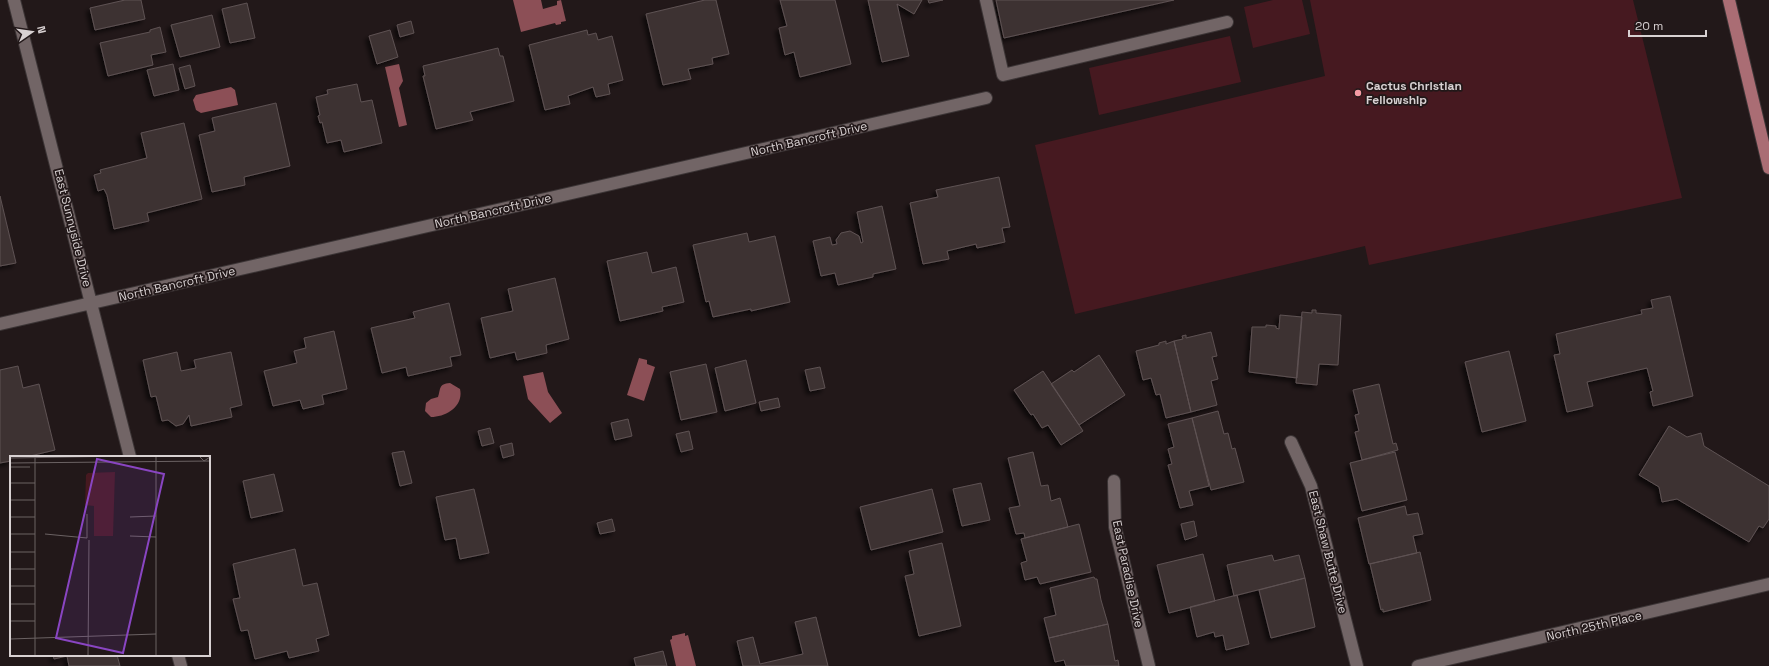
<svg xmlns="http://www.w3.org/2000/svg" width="1769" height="666" font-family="'Space Grotesk',sans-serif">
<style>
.green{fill:#461920}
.water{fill:#8c4f56}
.building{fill:#3e3333;stroke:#5e5253;filter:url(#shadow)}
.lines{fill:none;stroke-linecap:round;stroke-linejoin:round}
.minor-casing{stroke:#3c3536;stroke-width:14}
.major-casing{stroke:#3c3536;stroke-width:14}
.minor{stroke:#726566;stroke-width:12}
.major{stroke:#aa6d74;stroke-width:12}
.poi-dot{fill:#f49aa3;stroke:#221819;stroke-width:1.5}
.labels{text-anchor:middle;stroke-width:3.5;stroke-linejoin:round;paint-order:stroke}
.poi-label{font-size:12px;font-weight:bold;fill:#d8d1d2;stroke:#221819;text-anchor:start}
.street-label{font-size:12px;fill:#d8d1d2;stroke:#221819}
.inset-road{fill:none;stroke:#6b6263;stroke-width:1}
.view{fill:#8945c2;fill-opacity:0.15;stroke:#8945c2;stroke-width:2}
.inset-edge{fill:none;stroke:#d8d1d2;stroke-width:2}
</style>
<defs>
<filter id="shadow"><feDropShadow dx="-3.5" dy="3.5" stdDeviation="2" flood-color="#0009"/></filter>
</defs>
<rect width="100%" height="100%" fill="#221819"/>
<path class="green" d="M1273 0H1302L1310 34 1253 48 1244 7Z
M1310 0H1633L1682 198 1369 265 1365 246 1075 314 1035 145 1325 76Z
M1230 36 1241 82 1099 115 1089 68Z"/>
<path class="water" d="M513 0H541L543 9 557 5V1L561 0 566 21 561 22V24L556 25 555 23 521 32Z
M399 64 403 81 399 88 407 125 399 127 385 67Z
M231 87 235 90 238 105 201 113 196 110 193 100 196 95Z
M639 358 647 360V364L655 367 644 401 627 395Z
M543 372 548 392 562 413 550 423 528 399 523 376Z
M450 383 460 389C464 406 446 417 431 417L425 411 426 403 431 399 438 397C441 389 438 384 450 383Z
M685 633V636L688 635 696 666H676L670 640 672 639V636Z"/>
<path class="building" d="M125 0H141L145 19 95 30 90 8Z
M705 0H716L729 54 712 58 713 64 688 69 691 79 663 85 646 14Z
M780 0H835L851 64 800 77 794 52 785 55 779 28 787 26Z
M868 0H922L914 14 897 4 909 56 882 62Z
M928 0H943L929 3Z
M996 0H1174L1004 38Z
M247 3 255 38 230 43 222 9Z
M212 15 220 47 180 57 171 25Z
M411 21 414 33 400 37 397 25Z
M160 27 166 52 151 55 153 65 108 76 100 43 150 32V30Z
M390 30 398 57 377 64 369 36Z
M587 30 588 35 596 33 598 40 612 36 623 80 608 84 610 94 596 97 593 87 568 96 570 104 545 110 529 45Z
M498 48 500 56H503L514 101 470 112 473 120 436 129 423 76H425L423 66Z
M173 64 179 90 154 96 147 70Z
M190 65 195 86 185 89 179 68Z
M357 84 361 102 372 100 382 143 344 152 341 140 327 143 322 122 320 123 318 116 320 115 316 97 328 94 327 90Z
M276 103 290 166 244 177 245 185 212 192 199 135 215 131 212 118Z
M184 123 202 199 147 213 149 221 114 229 107 195 104 189 98 191 94 175 101 173 100 170 147 158 141 133Z
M999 177 1010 227 1002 228 1005 242 977 248 976 244 947 251 949 259 923 264 910 203 938 197 936 190Z
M0 196 16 263 0 266Z
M882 206 896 269 873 274V277L838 285 835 273 821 276 813 241 830 237 832 245 837 244 836 240 841 233 850 231 859 236 861 243 863 242 857 212Z
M747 233 749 242 775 236 790 302 751 311V309L713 317 709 301 706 302 693 245Z
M647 252 652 273 676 267 684 302 662 307 663 311 620 321 607 261Z
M555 278 569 339 546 345 547 353 517 360 515 352 490 358 481 318 513 311 508 289Z
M1670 296 1693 396 1653 406 1650 392 1653 391 1647 368 1587 382 1593 406 1567 412 1554 355 1560 354 1556 334 1642 314 1641 310 1653 308 1651 300Z
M449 303 461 355 450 357 452 366 408 376 406 367 382 373 371 328 415 318 413 312Z
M1312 310H1316V313L1341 315 1338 365 1319 364 1317 385 1296 383 1302 312 1312 313Z
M1280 315 1302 317 1297 378 1249 372 1252 327H1266V325L1276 326V328L1279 329Z
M334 331 347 389 322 395 324 404 303 409 300 400 273 406 264 371 297 363 294 351 306 348 304 338Z
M1211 332 1217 356 1212 357 1218 379 1211 381 1217 405 1191 412 1174 341 1183 339 1182 336 1186 335V338Z
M1166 341V344L1174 341 1191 412 1166 418 1160 394 1156 395 1151 378 1143 380 1136 351 1159 345V343Z
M1509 351 1526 421 1482 432 1465 362Z
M177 352 181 371 196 368 194 360 231 352 242 405 230 408 232 417 191 426 189 415 183 424 176 426 168 420 162 421 156 396 151 397 143 360Z
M1099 355 1125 395 1079 425 1051 384 1072 370 1074 372Z
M746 360 756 403 725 411 715 368Z
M706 364 717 412 681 420 670 372Z
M18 366 23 388 39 384 55 450 26 457H11V461L0 463V370Z
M820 367 825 388 810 391 805 370Z
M1043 371 1083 431 1061 445 1048 425 1042 428 1033 414 1031 415 1014 390Z
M1379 384 1393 444 1396 443 1398 450 1362 460 1355 432 1359 431 1355 415 1359 414 1353 390Z
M778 398 780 407 761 411 759 402Z
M1218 411 1224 434 1228 433 1232 449 1235 448 1244 482 1211 490 1192 418Z
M1192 418 1209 486 1189 491 1193 505 1180 508 1168 465 1172 464 1168 449 1174 447 1168 424Z
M628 419 632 436 615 440 611 423Z
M1669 426 1687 437 1701 433 1704 446 1769 486V519L1763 528 1759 526 1749 542 1677 499 1662 502 1659 487 1639 475Z
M490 428 494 443 482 446 478 431Z
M689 431 693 449 681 452 676 434Z
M512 443 514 455 503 458 500 446Z
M404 451 412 483 400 486 392 453Z
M1033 452 1041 486 1048 485 1051 501 1060 498 1068 527 1025 538 1024 533 1016 534 1009 508 1020 506 1008 458Z
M1395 452 1407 500 1362 511 1350 463Z
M274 474 283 511 251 518 243 481Z
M981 483 990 520 962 526 953 489Z
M474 489 489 553 460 559 456 538 445 540 436 497Z
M932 489 943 532 871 550 860 507Z
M1405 506 1407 515 1418 513 1423 534 1413 536 1417 553 1369 564 1358 518Z
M612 519 615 531 600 534 597 523Z
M1194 521 1197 536 1185 540 1181 524Z
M1079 524 1091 572 1040 584 1037 577 1025 580 1021 563 1027 561 1021 539Z
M942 543 961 626 919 636 905 576 914 574 909 551Z
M295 549 303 586 317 583 329 635 316 639 319 651 289 658 287 651 255 659 248 630 241 631 233 599 240 598 233 564Z
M1420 552 1431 600 1383 612V609L1381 610 1370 564Z
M1203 554 1215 601 1169 613 1157 565Z
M1272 555 1274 561 1299 555 1305 578 1234 596 1227 565Z
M1094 577 1095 579H1097L1101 600 1108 624 1049 638 1044 618 1056 615 1050 588Z
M1305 578 1315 627 1271 638 1259 590Z
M1237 595 1249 644 1226 650 1223 635 1215 637 1214 632 1197 637 1190 607Z
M816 617 828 666H743L737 641 753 637 760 664 803 654 795 622Z
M1108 624 1115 661 1118 660 1119 666H1066L1064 660 1055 662 1049 638Z
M663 651 667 666H636L634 658Z
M53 655H117L120 666H69L67 656 54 659Z"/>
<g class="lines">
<g class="minor-casing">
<path id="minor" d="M14 0 130 457
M986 0 1003 75 1227 22
M0 324 986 98
M1291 442 1311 486 1357 666
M1114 481 1115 527 1149 666
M178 655 181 666
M1418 666 1769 584"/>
</g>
<g class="major-casing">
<path id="major" d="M1729 0 1769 168"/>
</g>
<use href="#minor" class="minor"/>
<use href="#major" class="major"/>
</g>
<circle class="poi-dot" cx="1358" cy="93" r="4"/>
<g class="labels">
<g class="poi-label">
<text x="1366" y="90">Cactus Christian<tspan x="1366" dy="14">Fellowship</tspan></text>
</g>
<g class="street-label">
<text transform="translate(809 139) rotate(-13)" y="4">North Bancroft Drive</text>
<text transform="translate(493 211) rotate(-13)" y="4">North Bancroft Drive</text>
<text transform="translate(73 228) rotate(76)" y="4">East Sunnyside Drive</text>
<text transform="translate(177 284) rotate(-13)" y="4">North Bancroft Drive</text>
<text transform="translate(1328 552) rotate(76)" y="4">East Shaw Butte Drive</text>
<text transform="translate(1128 574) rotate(78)" y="4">East Paradise Drive</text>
<text transform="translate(1594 626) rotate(-13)" y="4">North 25th Place</text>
</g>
</g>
<g transform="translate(10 456)">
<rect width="200" height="200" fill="#221819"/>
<path d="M105 16 103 80H84V50L75 49 76 19 78 17Z" fill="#461920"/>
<path class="inset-road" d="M189 0 194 5 200 1M0 2 117 0M0 7 200 5M0 11H20M0 27H25M0 44H25M0 61H25M120 61 146 60M0 78H25M35 78 77 82V58M120 80 146 81M0 96H25M0 113H25M0 130H25M0 148H25M0 165H25M0 183 146 178M25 200V0M78 200 79 84M146 200V0"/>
<path class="view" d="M87 3 154 18 113 197 46 182Z"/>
<rect width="200" height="200" class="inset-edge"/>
</g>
<g transform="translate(32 32) rotate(77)" stroke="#221819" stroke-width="3" paint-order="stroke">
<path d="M0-3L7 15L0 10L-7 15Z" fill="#d8d1d2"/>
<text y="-6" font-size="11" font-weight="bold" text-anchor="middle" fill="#d8d1d2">N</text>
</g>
<path d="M1629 30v6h77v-6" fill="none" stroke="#d8d1d2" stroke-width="2"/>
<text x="1635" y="30" font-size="12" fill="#d8d1d2" stroke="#221819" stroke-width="3" paint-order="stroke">20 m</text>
</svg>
